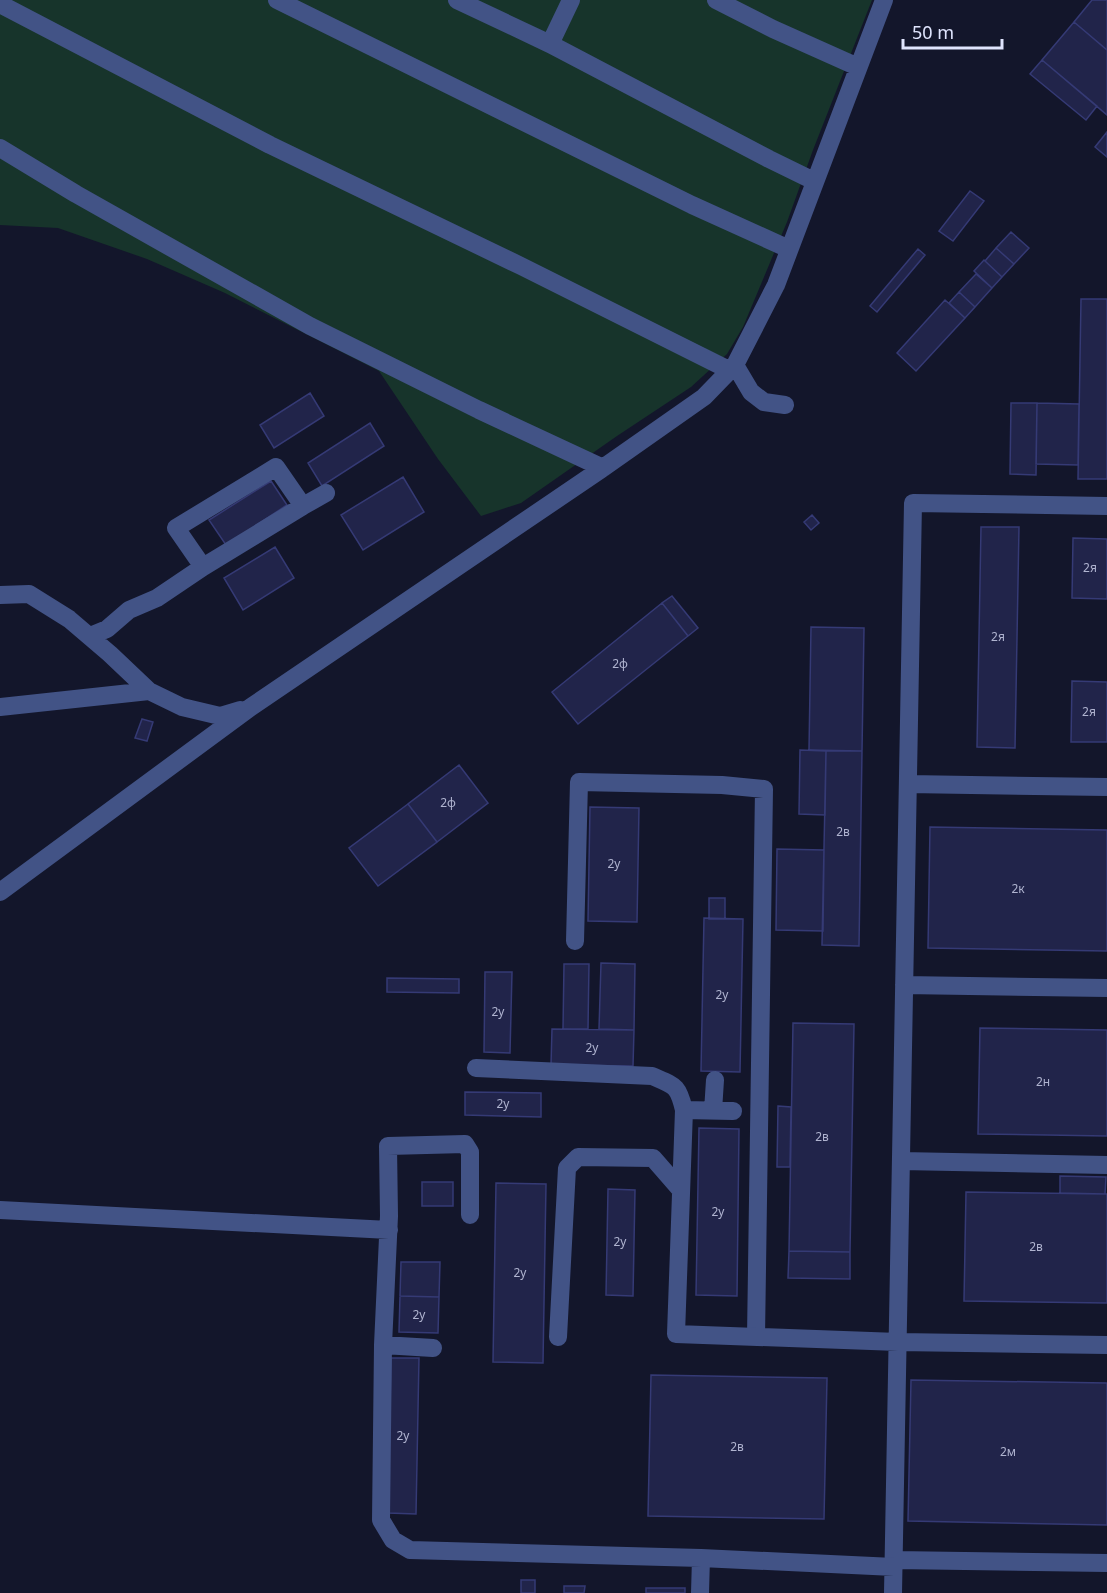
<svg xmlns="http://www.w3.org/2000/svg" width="1107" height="1593" font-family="'Noto Sans',sans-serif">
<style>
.green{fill:#17342b}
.building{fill:#21244a;stroke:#353a75;stroke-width:1.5}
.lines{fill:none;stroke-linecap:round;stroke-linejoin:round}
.minor{stroke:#425386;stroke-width:18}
.labels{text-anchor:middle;stroke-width:5;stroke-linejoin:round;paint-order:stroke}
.number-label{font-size:12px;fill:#b0b4d0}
</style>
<rect width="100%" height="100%" fill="#13162b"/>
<path class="green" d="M0 0H872L813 150 787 222 743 327 727 354 691 387 617 436 521 503 481 516 438 459 379 371 225 293 147 259 58 228 0 225Z"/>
<path class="building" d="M1092 0H1107V50L1074 22Z
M1074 22 1107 50V115L1042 60Z
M1042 60 1097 106 1086 120 1030 74Z
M1107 132V157L1095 147Z
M970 191 984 201 953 241 939 231Z
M1011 232 1029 248 1014 264 996 248Z
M996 248 1014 264 1002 277 985 261Z
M918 249 925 255 877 312 870 306Z
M984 260 1002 277 992 288 974 271Z
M976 274 992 288 975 307 959 292Z
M959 292 975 307 965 318 949 303Z
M1081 299H1107V479H1078Z
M945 300 965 318 916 371 897 353Z
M310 393 324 416 274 448 260 425Z
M1011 403H1037L1036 475 1010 474Z
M1037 403 1079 404 1078 465 1036 464Z
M370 423 384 446 322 486 308 463Z
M403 477 424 512 363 550 341 515Z
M271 481 287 505 226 545 209 520Z
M812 515 819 523 811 530 804 522Z
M981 527H1019L1015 748 977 747Z
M1073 538 1107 539V599L1072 598Z
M275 547 294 578 243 610 224 578Z
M672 596 698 628 688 636 662 603Z
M662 603 688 636 578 724 552 692Z
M811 627 864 628 862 751 809 750Z
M1072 681 1107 682V742H1071Z
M142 719 153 722 147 741 135 738Z
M800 750 826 751 825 815 799 814Z
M826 751H862L859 946 822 945Z
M459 765 488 803 437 842 408 804Z
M408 804 437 842 378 886 349 848Z
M590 807 639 808 637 922 588 921Z
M930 827 1107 830V951L928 948Z
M777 849 824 850 823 931 776 930Z
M709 898H725V919H709Z
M704 918 743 919 740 1072 701 1071Z
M601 963 635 964 634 1030 599 1029Z
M564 964H589L588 1029H563Z
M485 972H512L510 1053 484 1052Z
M387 978 459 979V993L387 992Z
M793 1023 854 1024 850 1252 789 1251Z
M980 1028 1107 1030V1136L978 1134Z
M552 1029 634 1030 633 1066 551 1065Z
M465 1092 541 1093V1117L465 1115Z
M778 1106 791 1107 790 1167H777Z
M699 1128 739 1129 737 1296 696 1295Z
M1060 1176 1106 1177 1105 1194 1060 1193Z
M422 1182H453V1206H422Z
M496 1183 546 1184 543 1363 493 1362Z
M608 1189 635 1190 633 1296 606 1295Z
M966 1192 1107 1194V1303L964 1301Z
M789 1251 850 1252V1279L788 1278Z
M401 1262H440L439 1297 400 1296Z
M400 1296 439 1297 438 1333 399 1332Z
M391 1358H419L416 1514 388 1513Z
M651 1375 827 1378 824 1519 648 1516Z
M911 1380 1107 1383V1525L908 1521Z
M521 1580H535V1593H521Z
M564 1586H585L584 1593H564Z
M646 1588H685V1593H646Z"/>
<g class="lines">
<path class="minor" d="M277 0 692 205 789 249
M457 0 550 44 571 0
M716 0 773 29 858 67
M0 4 270 145 521 266 729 370
M550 44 769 159 814 181
M0 148 76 194 310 326 479 410 603 468
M735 365 751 392 764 402 785 405
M203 567 303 506
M0 595 29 594 69 619 110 654 149 691 182 707 220 716 240 710
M90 636 107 629 129 610 157 598 203 567 176 528 276 467 303 506 326 493
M0 707 149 691
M908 784 1107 787
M0 892 251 707 600 470 704 397 735 365 776 285 884 0
M575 941 579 782 722 785 764 789 756 1337
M904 985 1107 988
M476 1068 652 1076C675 1086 678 1085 684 1110L676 1334 898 1342 1107 1345
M684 1110 733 1111
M713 1111 715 1080
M901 1161 1107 1165
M0 1210 389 1230
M470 1215V1152L465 1144 388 1146 389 1216 383 1345 381 1520 393 1540 410 1550 701 1558 700 1593
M558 1337 567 1168 578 1157 653 1158 680 1189
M383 1345 433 1348
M701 1558 894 1567
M894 1560 1107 1563
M893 1593 913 503 1107 506"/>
</g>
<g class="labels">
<g class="number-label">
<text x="1090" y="572">2я</text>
<text x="998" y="641">2я</text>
<text x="620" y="668">2ф</text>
<text x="1089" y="716">2я</text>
<text x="448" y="807">2ф</text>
<text x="843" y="836">2в</text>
<text x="614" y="868">2у</text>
<text x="1018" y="893">2к</text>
<text x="722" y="999">2у</text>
<text x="498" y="1016">2у</text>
<text x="592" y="1052">2у</text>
<text x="1043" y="1086">2н</text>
<text x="503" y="1108">2у</text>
<text x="822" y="1141">2в</text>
<text x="718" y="1216">2у</text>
<text x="620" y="1246">2у</text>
<text x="1036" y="1251">2в</text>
<text x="520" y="1277">2у</text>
<text x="419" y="1319">2у</text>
<text x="403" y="1440">2у</text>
<text x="737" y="1451">2в</text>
<text x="1008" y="1456">2м</text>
</g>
</g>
<path d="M903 39v9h99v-9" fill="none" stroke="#dfe4fd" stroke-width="3"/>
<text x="912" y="39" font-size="18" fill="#dfe4fd" stroke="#13162b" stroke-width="4.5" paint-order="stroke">50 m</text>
</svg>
